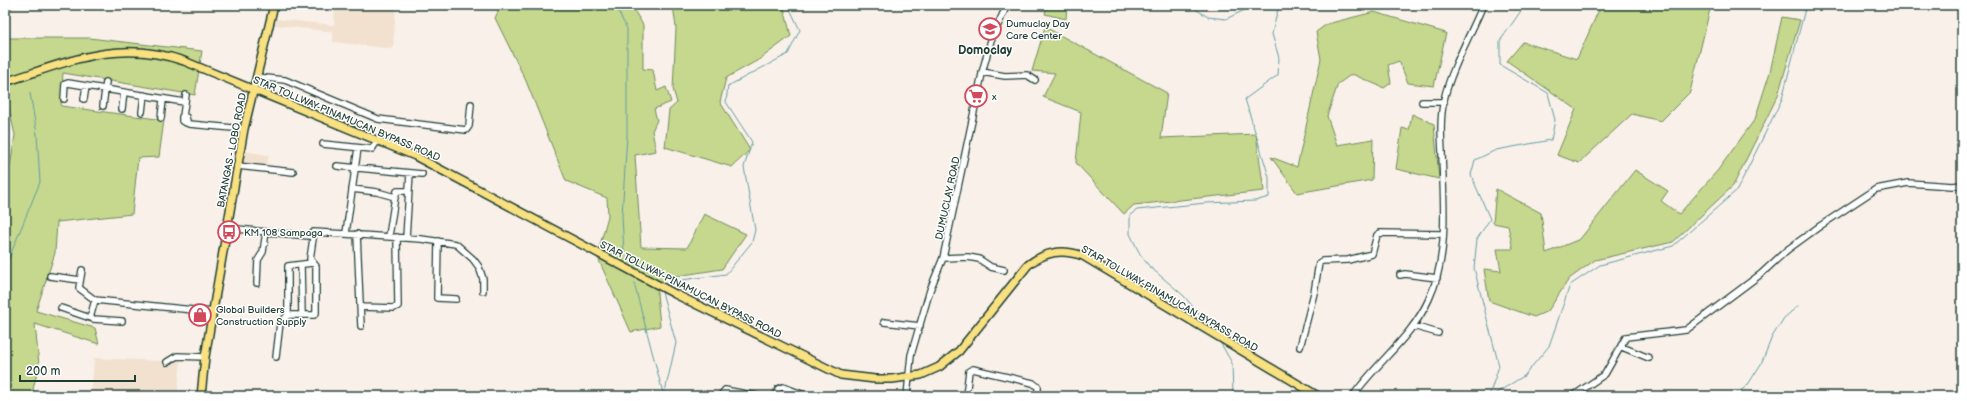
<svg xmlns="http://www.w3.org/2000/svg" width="1967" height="401" font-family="'Balsamiq Sans',sans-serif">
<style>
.built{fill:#f2e1cf}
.green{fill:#c5d88d;stroke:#728a60}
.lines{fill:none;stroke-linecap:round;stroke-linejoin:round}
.stream{stroke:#629ca4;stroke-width:1}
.minor-casing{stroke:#1f3d34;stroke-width:8}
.major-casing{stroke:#1f3d34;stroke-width:10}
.minor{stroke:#fff;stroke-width:5.5}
.major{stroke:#f9e181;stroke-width:7}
.labels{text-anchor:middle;stroke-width:3;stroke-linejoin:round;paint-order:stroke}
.poi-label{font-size:10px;fill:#1f3d34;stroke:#fff;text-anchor:start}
.street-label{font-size:10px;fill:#1f3d34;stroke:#fff}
.quarter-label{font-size:12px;font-weight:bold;fill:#1f3d34;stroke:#fff}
</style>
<rect width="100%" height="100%" fill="#f9f1e9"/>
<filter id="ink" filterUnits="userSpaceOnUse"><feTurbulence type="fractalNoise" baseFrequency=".025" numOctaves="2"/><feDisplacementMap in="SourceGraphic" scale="8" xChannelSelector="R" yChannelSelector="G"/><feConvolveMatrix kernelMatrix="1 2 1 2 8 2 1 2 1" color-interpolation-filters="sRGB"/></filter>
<g filter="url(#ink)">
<path class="built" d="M335 5H373L396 8 393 49 333 42V32L275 25 276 19 334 25Z
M244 151 269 155 266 168 242 165Z
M201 354 200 361 181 360 177 396H91L94 358 162 361 176 355Z"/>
<path class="green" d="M501 5H631L643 25V69L653 70 657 91 666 87 671 102 654 109 657 120 652 131 656 151 635 155 641 247 687 248 704 214 746 234 722 269 664 278 657 293 660 326 631 332 597 256 608 216 607 198 566 181 526 81 495 18Z
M673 5H769L784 8 791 36 760 59 726 78 720 102 750 150 732 167 665 147 669 110 677 103 673 89 676 28Z
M1047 5H1067L1066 19 1045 14Z
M1601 5H1711L1690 92 1661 121 1632 114 1579 163 1557 155 1576 109 1507 61 1523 42 1577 59Z
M1374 12 1446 33 1434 86 1408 83 1399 61 1388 65 1391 83 1384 88 1352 74 1338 84 1327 116 1337 145 1373 139 1372 180 1297 193 1271 157 1297 167 1321 59 1316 32 1327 24Z
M1782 17 1800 20 1778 95 1733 186 1673 242 1595 260 1569 279 1548 311 1534 317 1489 301 1484 269 1501 271 1497 249H1513L1508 226 1493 223 1496 189 1541 213 1546 253 1580 239 1635 170 1668 191 1661 201 1679 214 1718 170 1755 119 1770 72Z
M1045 27 1167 93 1161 138 1256 134 1264 191 1134 205 1124 214 1076 163 1081 112 1043 97 1055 73 1032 71Z
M5 38H89L202 51 195 95 63 73 61 106 164 120 159 157 138 158 132 214 57 222 55 253 36 311 95 328 99 344 35 324 39 365 33 389 37 396H5V199L15 135 5 91Z
M1412 114 1434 124 1439 179 1396 169 1402 128 1409 130Z"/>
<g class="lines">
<path class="stream" d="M615 5 627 29V135L622 216 624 253
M1189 5 1208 17 1226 19 1255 5
M8 65C4 46 3 23 13 5
M5 268 40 182 37 134 30 93
M634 283 663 393
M664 285 674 281 726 274 752 242 755 230 744 167 752 142 726 102 728 86 788 54 800 30 788 5
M662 292 676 343 664 396
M1211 329 1184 296 1149 266 1140 254 1130 234V215L1137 210 1206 203 1255 201 1269 197V177L1245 99 1278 75 1279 58 1272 34 1279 5
M1220 342 1232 363 1233 396
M1489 396 1499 366 1474 268 1477 239 1490 219 1471 175 1475 160 1496 150 1551 140 1555 120 1548 93 1500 65V41L1525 5
M1491 396 1524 376 1549 346 1570 285 1600 265 1673 246 1737 190 1782 99 1806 5
M1733 396 1747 386 1761 364 1772 337 1784 318 1798 306"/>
<g class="minor-casing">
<path id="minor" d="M982 72 1005 76 1027 75 1035 80
M256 77 285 80 378 119 466 130 469 126 471 104
M64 99 65 84 68 83 184 102
M84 99 86 86
M1422 102H1444
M103 106 106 82
M122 109 124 92
M142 112 144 95
M183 116 186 95
M161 118 163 100
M187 121 186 117H182V121L189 124 244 129
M323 144 372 149 378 140
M237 166 293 172
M337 166 422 174
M352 189 377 192 395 197 389 236
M395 197 397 191H409
M227 228 309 236 314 232 421 239 456 244 473 259 479 267 483 279V291
M346 233 358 148
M357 234 361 326
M406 238 410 173
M438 241 437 298 456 299
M943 258 968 257 979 259 991 267 1004 270
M301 265 302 315
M82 270 79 288 95 300 213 312
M1400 275 1405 274 1437 278
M50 276 80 280
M257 283 258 260 263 252 266 232
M360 307 394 308 398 306 397 237
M61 308 93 319 122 321
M288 315V266L312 263
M90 318 95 300
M884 322 920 326
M1413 326 1438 333
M1300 347 1314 293 1319 263 1322 261 1348 260 1372 254 1377 235 1380 233 1442 234
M1622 347 1649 358
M276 357 280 323 288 315H314L316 313V266L310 259 314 232
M167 362 177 356 205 357
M720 396 725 390 757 396
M775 396 778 389 783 387 807 396
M907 396 911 355 930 290 943 258 983 69 991 40 1007 5
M966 396 969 371 973 369 1033 383 1038 387V396
M1353 396C1377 362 1412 337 1429 299 1450 254 1443 199 1442 152 1441 135 1440 117 1444 100 1450 71 1471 34 1483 5
M1573 396 1605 374 1626 337 1686 330 1761 274 1787 250 1820 226 1876 189 1908 183 1952 186 1962 185"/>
</g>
<g class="major-casing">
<path id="major" d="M5 82C68 62 118 38 184 61L415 156 675 294 841 375 875 379H892L921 375 939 367 959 351 1028 265C1046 251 1062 249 1083 256L1318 396
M201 396 205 357 244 129 274 5"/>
</g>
<use href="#minor" class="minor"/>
<use href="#major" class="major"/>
</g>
</g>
<defs>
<g id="school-ring" transform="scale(1.15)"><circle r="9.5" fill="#fff" stroke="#d1495b" stroke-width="1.5"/><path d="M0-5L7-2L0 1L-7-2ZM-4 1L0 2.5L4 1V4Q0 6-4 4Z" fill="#d1495b"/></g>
<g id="supermarket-ring" transform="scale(1.15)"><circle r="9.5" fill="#fff" stroke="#d1495b" stroke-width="1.5"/><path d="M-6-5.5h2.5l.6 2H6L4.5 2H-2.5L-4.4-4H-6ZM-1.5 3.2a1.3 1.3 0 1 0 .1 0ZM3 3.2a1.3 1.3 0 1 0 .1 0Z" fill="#d1495b"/></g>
<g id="bus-ring" transform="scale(1.15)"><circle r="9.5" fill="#fff" stroke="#d1495b" stroke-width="1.5"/><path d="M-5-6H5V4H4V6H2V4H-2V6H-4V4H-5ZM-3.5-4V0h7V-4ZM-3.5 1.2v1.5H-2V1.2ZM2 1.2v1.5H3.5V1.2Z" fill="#d1495b"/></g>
<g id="shop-ring" transform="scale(1.15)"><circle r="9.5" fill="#fff" stroke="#d1495b" stroke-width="1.5"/><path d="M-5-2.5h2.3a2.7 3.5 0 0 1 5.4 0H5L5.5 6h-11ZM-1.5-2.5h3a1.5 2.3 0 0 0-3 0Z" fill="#d1495b"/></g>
</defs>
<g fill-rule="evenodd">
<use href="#school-ring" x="990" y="29"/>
<use href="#supermarket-ring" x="976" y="96"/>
<use href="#bus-ring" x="229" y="232"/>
<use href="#shop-ring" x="200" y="315"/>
</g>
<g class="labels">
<g class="poi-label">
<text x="1006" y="27">Dumuclay Day<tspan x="1006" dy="12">Care Center</tspan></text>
<text x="992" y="100">x</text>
<text x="244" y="236">KM 108 Sampaga</text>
<text x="216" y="313">Global Builders<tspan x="216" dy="12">Construction Supply</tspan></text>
</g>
<g class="street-label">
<text transform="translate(347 118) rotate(23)" y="4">STAR TOLLWAY-PINAMUCAN BYPASS ROAD</text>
<text transform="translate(231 150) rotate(-79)" y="4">BATANGAS - LOBO ROAD</text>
<text transform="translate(947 198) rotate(-78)" y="4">DUMUCLAY ROAD</text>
<text transform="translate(691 289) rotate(27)" y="4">STAR TOLLWAY-PINAMUCAN BYPASS ROAD</text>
<text transform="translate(1170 298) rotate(30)" y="4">STAR TOLLWAY-PINAMUCAN BYPASS ROAD</text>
</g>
<g class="quarter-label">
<text x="985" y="54">Domoclay</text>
</g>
</g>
<rect width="1967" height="401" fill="none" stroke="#fff" stroke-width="20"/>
<rect x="10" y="10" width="1947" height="381" fill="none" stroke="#1f3d34" stroke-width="1.5" filter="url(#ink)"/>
<path d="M20 375v6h115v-6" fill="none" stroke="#1f3d34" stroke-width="2"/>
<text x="26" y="375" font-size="12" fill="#1f3d34" stroke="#ffffff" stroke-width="3" paint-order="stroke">200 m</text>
</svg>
